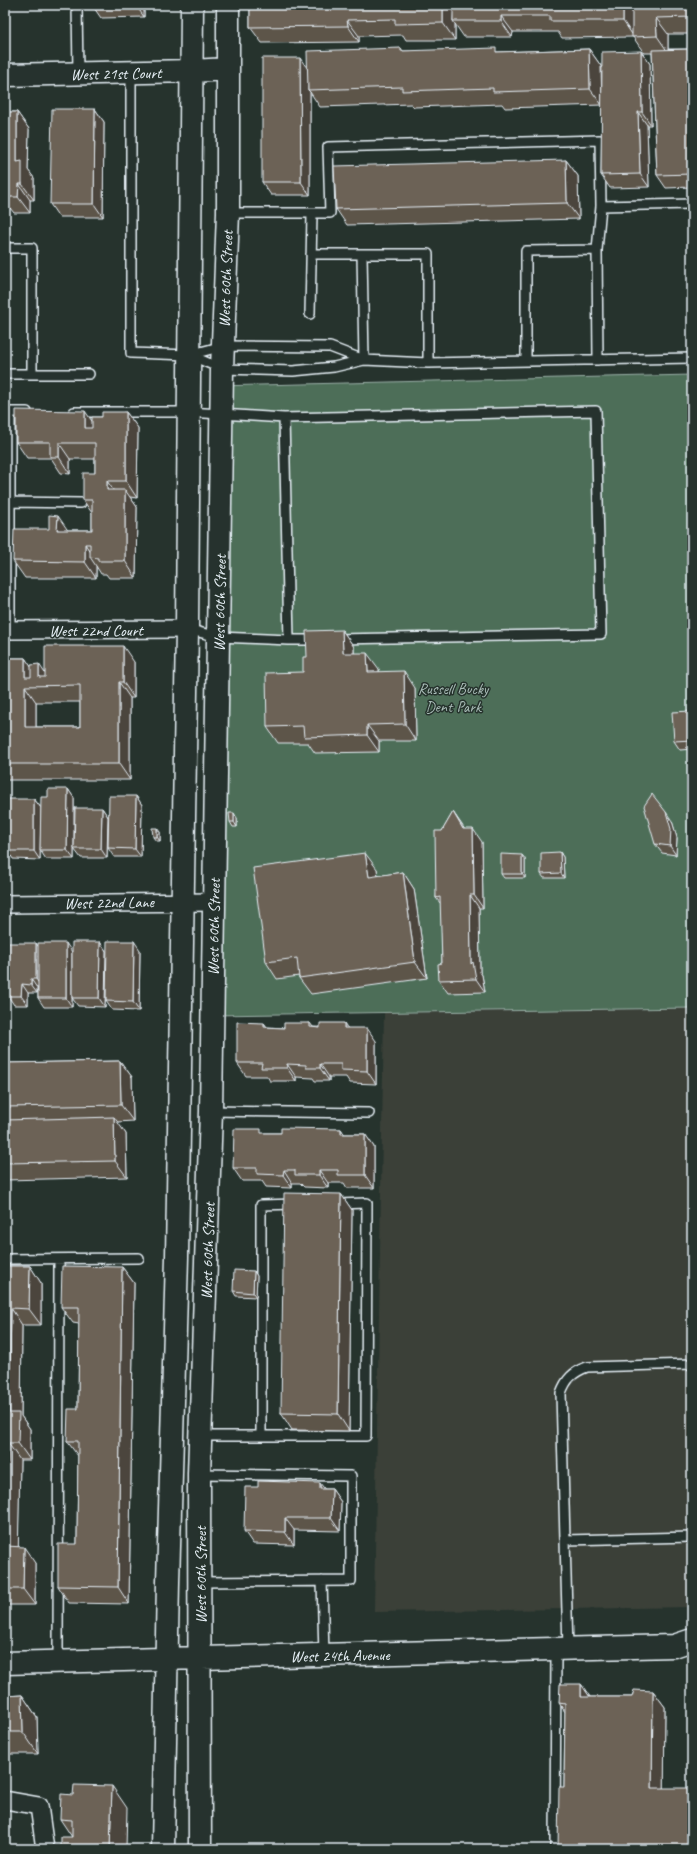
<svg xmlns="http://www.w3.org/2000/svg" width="697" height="1854" font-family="Caveat,sans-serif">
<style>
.built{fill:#3b4139}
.green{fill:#4e6e59;stroke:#9bb0a8}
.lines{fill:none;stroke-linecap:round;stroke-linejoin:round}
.lane-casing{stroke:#e8f1f8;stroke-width:12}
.street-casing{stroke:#e8f1f8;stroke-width:20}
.secondary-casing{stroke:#e8f1f8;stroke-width:25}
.lane{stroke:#26332d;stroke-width:9}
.street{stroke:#26332d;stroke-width:17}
.secondary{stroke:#26332d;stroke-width:22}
.wall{fill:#5d544a;stroke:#e8f1f8;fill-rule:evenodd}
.shaded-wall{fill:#4c453c;stroke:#e8f1f8}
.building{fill:#6c6256;stroke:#e8f1f8;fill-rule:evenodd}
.labels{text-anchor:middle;stroke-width:3;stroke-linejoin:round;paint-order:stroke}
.street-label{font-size:16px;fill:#e8f1f8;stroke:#26332d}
.park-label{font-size:16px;fill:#aabdb8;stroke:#26332d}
</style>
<rect width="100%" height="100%" fill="#26332d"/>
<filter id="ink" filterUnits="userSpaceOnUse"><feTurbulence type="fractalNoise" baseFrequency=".025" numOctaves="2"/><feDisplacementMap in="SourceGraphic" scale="8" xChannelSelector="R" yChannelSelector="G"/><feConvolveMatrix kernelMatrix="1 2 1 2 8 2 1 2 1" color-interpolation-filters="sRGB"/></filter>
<g filter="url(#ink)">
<path class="built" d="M692 1008V1607L374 1612 384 1013Z"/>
<path class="green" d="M692 375V1008L213 1015 216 386Z"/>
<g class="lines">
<g class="lane-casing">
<path id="lane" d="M77 5 78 73
M131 72V353L189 355 223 346 330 347 364 360
M228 213H330L328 147 600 140 601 206 692 204
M5 248H32V374H5
M597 250 601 206
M311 254H428V363
M362 254 364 360
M310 314 312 214
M190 355 222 369 293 371 334 367 364 360 428 363 692 358
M526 361V251L597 250 598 360
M32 374H89
M74 412H188L284 418
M10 502 81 503
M187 629 218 637 289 640H318
M10 630V412H27
M289 640 284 418 596 411 601 634 337 639
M211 1111 369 1113
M5 1259 139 1258
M200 1436H261V1205L296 1204
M261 1436H366L367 1203 337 1204
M199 1474 351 1476V1581L200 1582
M565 1540 692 1537
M322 1581 324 1655
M568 1649 561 1393C566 1379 573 1372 587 1367L692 1364
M58 1662 59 1259
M555 1849 556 1649"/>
</g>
<g class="street-casing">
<path id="street" d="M5 630 187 629
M5 904 214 902
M5 1800 39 1806 45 1849"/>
</g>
<g class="secondary-casing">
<path id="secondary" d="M5 75 192 71 227 69
M5 1663 674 1646 692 1640
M163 1849 168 1582 177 1257 187 629 192 5
M200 1849 199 1474 211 1111 222 369 228 213V5"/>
</g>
<use href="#lane" class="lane"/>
<use href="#street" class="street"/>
<use href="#secondary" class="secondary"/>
</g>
<path class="wall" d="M92 5H144V17L101 18Z
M250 5H692V34H668V49H692V187L666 188 657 175 652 53H644L633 37 562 38 558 32H513L512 37H464L455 24V40H406L403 35 359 36V42L262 43 250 27Z
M401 48 403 51 498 52 589 49 601 66 602 104 641 51 650 64 651 125H647L649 187 610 188 601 175 602 105 505 108 502 104 414 107 411 104 320 107 310 92V195H271L262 182 308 68Z
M95 109 104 122 103 217H59L50 204Z
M5 112H17L29 129 28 170 34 178V200H30V213H14L10 208H5Z
M566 160 578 176 579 219 347 225 336 209Z
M126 412 138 428 137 498 130 497 137 507 136 578H109L106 574H101L96 566V578H25L13 561 68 530H92V513L83 500 95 473V459H70V474L61 473 51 458H27L16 442 92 420 102 417Z
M342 630 354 647V653L379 669V672L415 688 416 741H379V752L315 753 308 743H278L267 727 303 672 307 657Z
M5 658H25L31 667 45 674 134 662V698H130V780H5ZM36 702H80V727H36Z
M692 712V749L680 750 674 741Z
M68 789 74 798V859H46L40 850V860L13 859 10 854 9 860H5V799L8 803 34 799 41 808 48 797Z
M136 796 142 805 141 857H114L108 848Z
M102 808 108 817 107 858H81L74 849Z
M453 812 464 829 482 842 483 908H479L480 972 482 975 485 992 448 993 439 980 442 963 441 904 436 898 442 831Z
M237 818V827H233L230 822Z
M672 821 677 838 676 855 662 853 655 844Z
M160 832V841H156L153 837Z
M560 852 563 857 564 878H544L541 874Z
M522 855 525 859V878H504L501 874Z
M377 869 378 876 403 872 414 889 427 978 311 994 299 978V976L277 979 266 962Z
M100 942 106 951 105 1007 78 1006 72 998V1007H44L38 998V988H37V993H28V1005H14L8 996 38 946 72 952Z
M140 950 139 1011 112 1010 106 1001Z
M264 1023 267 1027 284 1028 310 1023 313 1027 347 1028 376 1041V1084L350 1083 346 1077H329V1081H315L313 1078 296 1077V1081H270L267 1076H246L237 1063Z
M120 1061 132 1077 133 1121 117 1122 126 1134 127 1177 5 1180V1063Z
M341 1129 344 1134H365L374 1147V1188H347L344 1183H328V1188L304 1187 300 1183H292V1188L266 1187 262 1181H242L233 1168 264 1133H281Z
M341 1194 352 1210 349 1431 292 1430 281 1413Z
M5 1266H30L41 1283V1325H22L21 1416 30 1429V1460H20L18 1546 35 1563V1605H5Z
M122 1267 134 1283 129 1604 69 1603 58 1586 77 1544 78 1456 67 1441 78 1409 79 1324 73 1323 61 1307Z
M254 1271 257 1276 256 1297 236 1296 233 1291Z
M324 1489H332L341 1502 340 1531 294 1530V1545L253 1544 244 1531Z
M581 1684 590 1697H632L653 1691 665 1707 664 1788 692 1849 564 1787 565 1712 559 1703Z
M22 1695 37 1717 38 1754H5V1696Z
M127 1808 72 1837 60 1819Z"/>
<path class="shaded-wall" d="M136 5H144V17Z
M443 5H454L453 21 455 24V40L443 23Z
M623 5H634V37L623 21Z
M501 16 513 32 512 37 501 21Z
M656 18 668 34V52L657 36Z
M347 20 359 36V42L348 26Z
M589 49 601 66 602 105 590 89Z
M641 51 650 64 651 125 642 112Z
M300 58 309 71 308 90 310 92V195L301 182Z
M95 109 104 122 103 217 94 204Z
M17 112 29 129 28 170 34 178V200L22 184 17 162Z
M638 112 647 125 649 187 640 174Z
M566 160 578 176 579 219 567 203Z
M19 184 30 200V213L18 197Z
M85 411 96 427V444L85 428Z
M126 412 138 428 137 498 126 481Z
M59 443 70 459V474L59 457Z
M107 481 118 497 107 490Z
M125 490 137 507 136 578 125 561Z
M58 516 69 532 57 530Z
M85 544 94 557H90L96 566V578L85 562Z
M342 630 354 647V670L343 653Z
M123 646 134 662V698L123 682Z
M367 653 379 669V688L368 672Z
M25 658 36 674 31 686 25 677Z
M39 664 50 681 39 677Z
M404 671 415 688 416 741 405 724Z
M119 682 130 698V780L119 764Z
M25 686 36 702V743L25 727Z
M367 725 379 741V752L367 735Z
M68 789 74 798V859L67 850Z
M136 796 142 805 141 857 135 849Z
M5 799 11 807 7 851 10 854 9 860 5 853Z
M34 799 41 808 40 860 34 851Z
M102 808 108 817 107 858 101 849Z
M453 812 462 825 472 842 463 829Z
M666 812 672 821 677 838 676 855 670 846Z
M234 813 237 818V827L234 822Z
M157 828 160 832V841L157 837Z
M473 829 482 842 483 908 474 895Z
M560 852 563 857 564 878 561 873Z
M365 853 377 869 380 893 369 877Z
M522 855 525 859V878L522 874Z
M403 872 414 889 427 978 415 962Z
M470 895 479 908 480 972 482 975 485 992 476 979 471 964Z
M134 941 140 950 139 1011 133 1002Z
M100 942 106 951 105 1007 99 998Z
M36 943 42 952V988L36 979Z
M66 943 72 952V1007L66 998Z
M5 949 7 951V1003L5 1001Z
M31 979 37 988V993L31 985Z
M22 984 28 993V1005L21 996Z
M264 1023 273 1036 264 1027Z
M344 1023 353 1036 344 1028Z
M367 1028 376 1041V1084L367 1071Z
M120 1061 132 1077 133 1121 121 1105Z
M287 1064 296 1077V1081L287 1068Z
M320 1064 329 1077V1081L320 1068Z
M114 1117 126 1134 127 1177 115 1161Z
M341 1129 350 1142 341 1134Z
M365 1134 374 1147V1188L365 1175Z
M284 1170 292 1183V1188L283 1175Z
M319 1170 328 1183V1188L319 1175Z
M341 1194 352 1210 349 1431 338 1414Z
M30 1266 41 1283V1325L29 1309Z
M122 1267 134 1283 129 1604 118 1587Z
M254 1271 257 1276 256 1297 253 1293Z
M11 1308 22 1325 21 1416 30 1429V1460L18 1443 9 1413Z
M8 1443 20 1460 18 1563 6 1546Z
M320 1483 329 1495 320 1489Z
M332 1489 341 1502 340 1531 331 1518Z
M285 1518 294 1530V1545L285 1532Z
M24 1547 35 1563V1605L23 1589Z
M581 1684 592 1700 581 1697Z
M653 1691 665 1707 664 1805 652 1788Z
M22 1695 37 1717 38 1754 23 1732Z
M112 1786 127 1808 126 1849H110Z"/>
<path class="building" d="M92 5H114L92 6Z
M250 5H443V23L395 24V19L347 20 348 26 250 27Z
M453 5H623V21H550V16H501V21H453Z
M632 5H692V17L656 18 657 36 632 37Z
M401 48V51L496 48V52L589 49 590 89 493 92V88L402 91V87L308 90 307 51Z
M692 49V174L657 175 652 50Z
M641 51 642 112H638L640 174 601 175 602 52Z
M262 58H300L301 182H262Z
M52 109H95L94 204H50Z
M5 112H17V162L22 161V184H19L18 197H5Z
M566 160 567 203 336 209 334 166Z
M16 410 85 411V428H92V417H102V412H126V481H107V490H125V561H98V558L90 557V544H85V562L13 561 14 529H49V515L58 516 57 530H92V500H83V473H95V443H59V457H50V442H16Z
M342 630 343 653H367L368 672 404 671 405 724 367 725V735L304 737 303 726 267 727 266 673 303 672V657H307L306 631Z
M45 646H123V682H119V764H5V658H25V677H31V665L39 664V677H45ZM80 685V727H25V686Z
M692 711V740L674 741 672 712Z
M48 789H68L67 850H40L41 797H48Z
M652 794 666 812 671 829 670 846 655 844 644 806Z
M109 796H136L135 849 108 848Z
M8 799H34V851H7Z
M75 808H102L101 849H74Z
M453 812 463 829H473L474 895H470L471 964 473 962 476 979 439 980 438 964 442 963 440 897 436 898 435 831H442Z
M229 813H234V822H230Z
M152 828H157V837H153Z
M560 852 561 873 541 874V853Z
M365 853 369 877 403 872 415 962 299 978 297 958 266 962 253 868Z
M501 854 522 855V874H501Z
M107 941H134L133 1002 106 1001Z
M72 942H100L99 998H72Z
M8 943H36V979H31V985L22 984 21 996H8Z
M38 943H66V998H38Z
M237 1022 264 1023V1027L284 1028V1023H310V1027L320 1028V1023H344V1028H367V1071L341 1070V1064H320V1068H306V1065L287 1064V1068H261L262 1063H237Z
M120 1061 121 1105 5 1107V1063Z
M114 1117 115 1161 5 1163V1120Z
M281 1128 341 1129V1134H365V1175H338V1170H319V1175H295V1170H284L283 1175 257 1174V1168H233L234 1129H261V1133H281Z
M284 1193 341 1194 338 1414 281 1413Z
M5 1266H30L29 1309 11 1308 9 1413H19L18 1443H8L6 1546 24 1547 23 1589H5Z
M62 1266 122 1267 118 1587 58 1586V1544H77L78 1441H67L68 1409H78L79 1307H61Z
M234 1270 254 1271 253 1293 233 1291Z
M258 1481 320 1483V1489H332L331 1518H285V1532L244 1531 245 1487H258Z
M560 1684H581V1697H632L634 1690 653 1691 652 1788H692V1849H558L559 1787H564L565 1704 559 1703Z
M22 1695 23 1732H5V1696Z
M74 1785 112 1786 110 1849H61V1837H72V1820L60 1819 61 1794 73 1795Z"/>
</g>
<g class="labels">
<g class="street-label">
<text transform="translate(116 73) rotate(-1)" y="6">West 21st Court</text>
<text transform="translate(225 279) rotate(-88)" y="6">West 60th Street</text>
<text transform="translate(219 603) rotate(-89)" y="6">West 60th Street</text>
<text x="96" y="636">West 22nd Court</text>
<text transform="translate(109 902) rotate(-1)" y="6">West 22nd Lane</text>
<text transform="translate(213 927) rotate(-89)" y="6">West 60th Street</text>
<text transform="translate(207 1251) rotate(-88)" y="6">West 60th Street</text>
<text transform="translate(200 1575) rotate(-90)" y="6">West 60th Street</text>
<text transform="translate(340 1655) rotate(-1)" y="6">West 24th Avenue</text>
</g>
<g class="park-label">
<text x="453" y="694">Russell Bucky<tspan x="453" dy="18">Dent Park</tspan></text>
</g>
</g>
<rect width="697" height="1854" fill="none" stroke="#26332d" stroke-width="20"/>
<rect x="10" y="10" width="677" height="1834" fill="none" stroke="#e8f1f8" stroke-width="1.5" filter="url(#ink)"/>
</svg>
